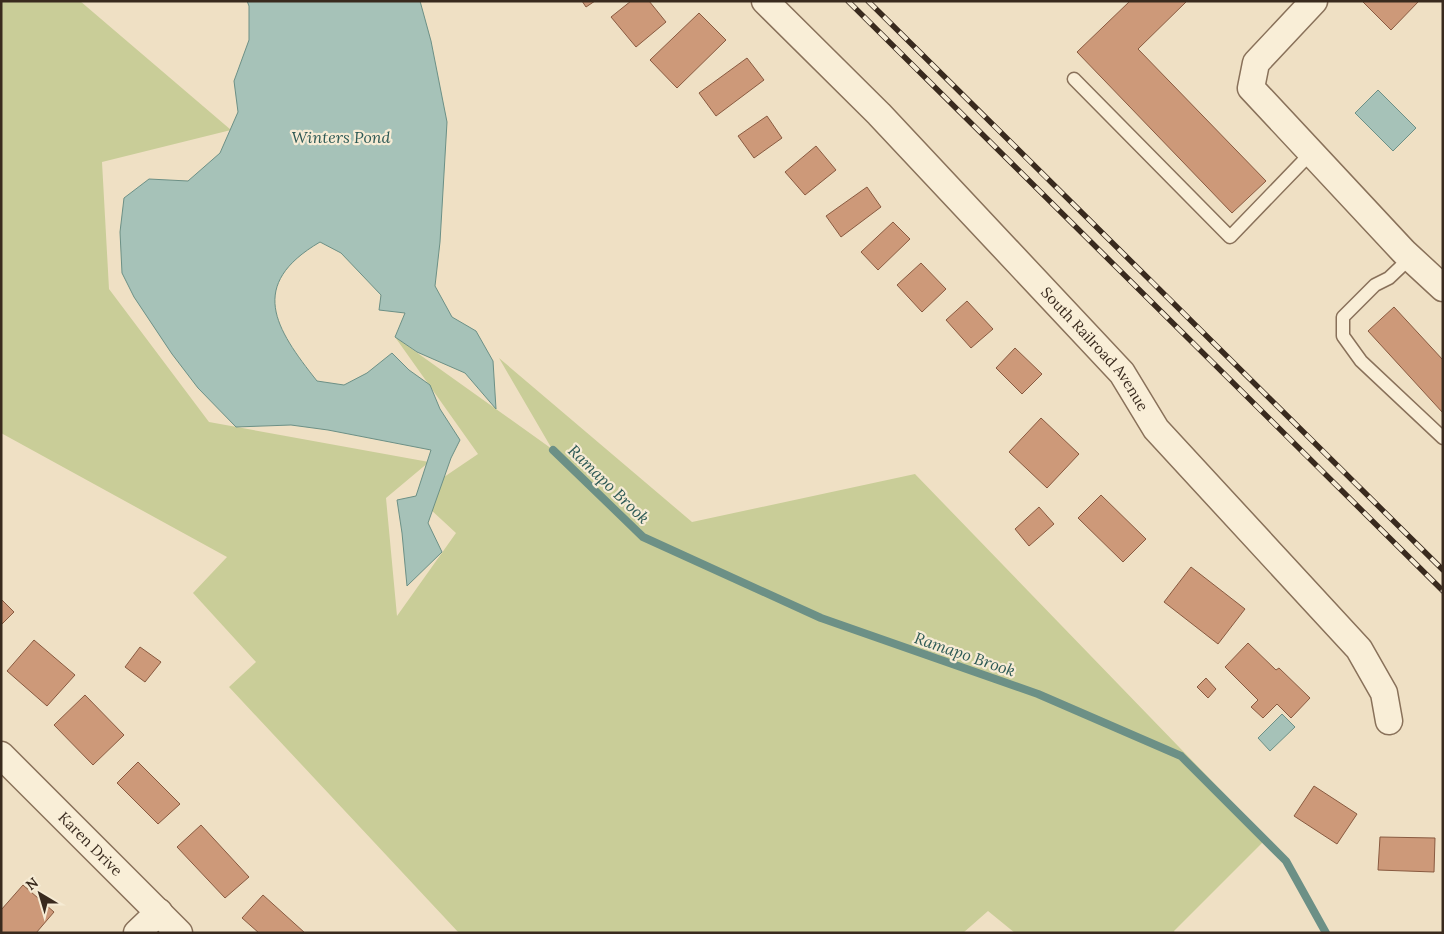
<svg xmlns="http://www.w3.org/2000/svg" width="1444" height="934" font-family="Lora,serif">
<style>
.green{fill:#c9cd98}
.water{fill:#a6c2b8;stroke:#6c9086}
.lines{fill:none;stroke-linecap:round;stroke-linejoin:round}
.stream{stroke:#6c9086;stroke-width:8}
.building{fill:#cd9979;stroke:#895a40}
.lane-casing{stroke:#89715a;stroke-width:15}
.street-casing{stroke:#89715a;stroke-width:29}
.lane{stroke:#f9eed7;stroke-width:12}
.street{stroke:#f9eed7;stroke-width:26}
.rail-casing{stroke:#392a1e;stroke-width:5.5}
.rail{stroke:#f6ebd4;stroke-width:4;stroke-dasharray:11;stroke-linecap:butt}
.labels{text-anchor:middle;stroke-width:4.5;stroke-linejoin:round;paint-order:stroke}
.street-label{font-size:15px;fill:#392a1e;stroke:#f6ebd4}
.water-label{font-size:16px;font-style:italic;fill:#2d5955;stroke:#f6ebd4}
</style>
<rect width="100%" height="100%" fill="#efe0c4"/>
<path class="green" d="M1 1H80L231 130 102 162 109 289 209 422 429 462 386 498 397 616 456 533 416 496 478 454 395 337 552 449 499 358 692 522 915 474 1267 838 1174 931 1175 933H1015L988 911 963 933H459L229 687 256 662 193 593 227 557 1 433Z"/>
<path class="water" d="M247 1H420L431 41 447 122 440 242 435 286 452 317 476 331 493 361 496 409 465 373 417 352 395 337 405 313 379 310 381 295 341 253 320 242C247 285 275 328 317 381L344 385 367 373 392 353 409 370 430 385 440 409 460 440 451 458 428 523 442 552 407 586 402 533 397 500 416 496 431 450 328 430 291 425 236 427 198 388 172 354 134 297 122 273 120 232 124 198 149 179 188 181 220 153 238 112 234 81 249 40V6Z
M1378 90 1416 128 1393 151 1355 113Z
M1282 714 1295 727 1270 751 1258 738Z"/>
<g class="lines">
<path class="stream" d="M553 450 643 537 821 618 1038 694 1181 756 1286 861 1326 933"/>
</g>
<path class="building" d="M582 1H595L586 7Z
M631 1H649L666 22 636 47 611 17Z
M1130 1H1187L1138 49 1266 181 1232 213 1077 52Z
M1362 1H1419L1391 30Z
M699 13 726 40 677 88 650 60Z
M747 58 764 80 716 116 699 93Z
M767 116 782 138 754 158 738 136Z
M816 146 836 170 805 195 785 172Z
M867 187 881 207 841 237 826 216Z
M893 222 910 239 878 270 861 252Z
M921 263 946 289 922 312 897 285Z
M967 301 993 329 971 348 946 320Z
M1394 307 1443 360V413L1368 331Z
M1015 348 1042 374 1022 394 996 368Z
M1041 418 1079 454 1047 488 1009 452Z
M1101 495 1146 539 1123 562 1078 518Z
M1039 507 1054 524 1029 546 1015 529Z
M1191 567 1245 609 1218 644 1164 602Z
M1 599 14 612 1 625Z
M34 640 75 675 47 706 7 671Z
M1248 643 1276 670 1279 668 1310 698 1291 718 1277 704 1263 718 1251 707 1258 700 1225 667Z
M140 647 161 662 145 682 125 667Z
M1206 678 1216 689 1208 698 1197 687Z
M85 695 124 735 93 765 54 725Z
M138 762 180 804 158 824 117 783Z
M1314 786 1357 814 1337 844 1294 816Z
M201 825 249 877 225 898 177 847Z
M1380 837 1435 838 1434 872 1378 870Z
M23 885 54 912 36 933H1V910Z
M263 895 305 933H259L242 918Z"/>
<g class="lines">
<g class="lane-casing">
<path id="lane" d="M1074 79 1230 237 1312 152
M1410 258 1389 278 1375 285 1343 317V336L1361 361 1443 438"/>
</g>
<g class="street-casing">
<g id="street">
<path id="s1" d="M765 1 879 114 1122 373 1156 429 1359 649 1384 693 1389 721"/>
<path d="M1314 1 1256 63 1251 88 1404 252 1443 288"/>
<path id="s2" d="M1 755 179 933"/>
<path d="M137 933 159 912"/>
</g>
</g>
<use href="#lane" class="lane"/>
<use href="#street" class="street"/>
<g class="rail-casing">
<path id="rail" d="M848 1 1443 591
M868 1 1443 570"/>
</g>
<use href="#rail" class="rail"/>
</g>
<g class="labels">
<g class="street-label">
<text dy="5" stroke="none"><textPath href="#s1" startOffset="480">South Railroad Avenue</textPath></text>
<text dy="5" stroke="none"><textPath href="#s2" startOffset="126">Karen Drive</textPath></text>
</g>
<g class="water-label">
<text x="341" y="143">Winters Pond</text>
<text transform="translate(609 484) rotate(44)" y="6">Ramapo Brook</text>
<text transform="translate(965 654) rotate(19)" y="6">Ramapo Brook</text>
</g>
</g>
<rect width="1444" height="934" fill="none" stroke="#392a1e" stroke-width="5"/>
<g transform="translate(40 894) rotate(322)" stroke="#f6ebd4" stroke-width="4" paint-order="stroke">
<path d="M0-4L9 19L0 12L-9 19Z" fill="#392a1e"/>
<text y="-8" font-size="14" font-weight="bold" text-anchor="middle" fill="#392a1e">N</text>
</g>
</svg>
